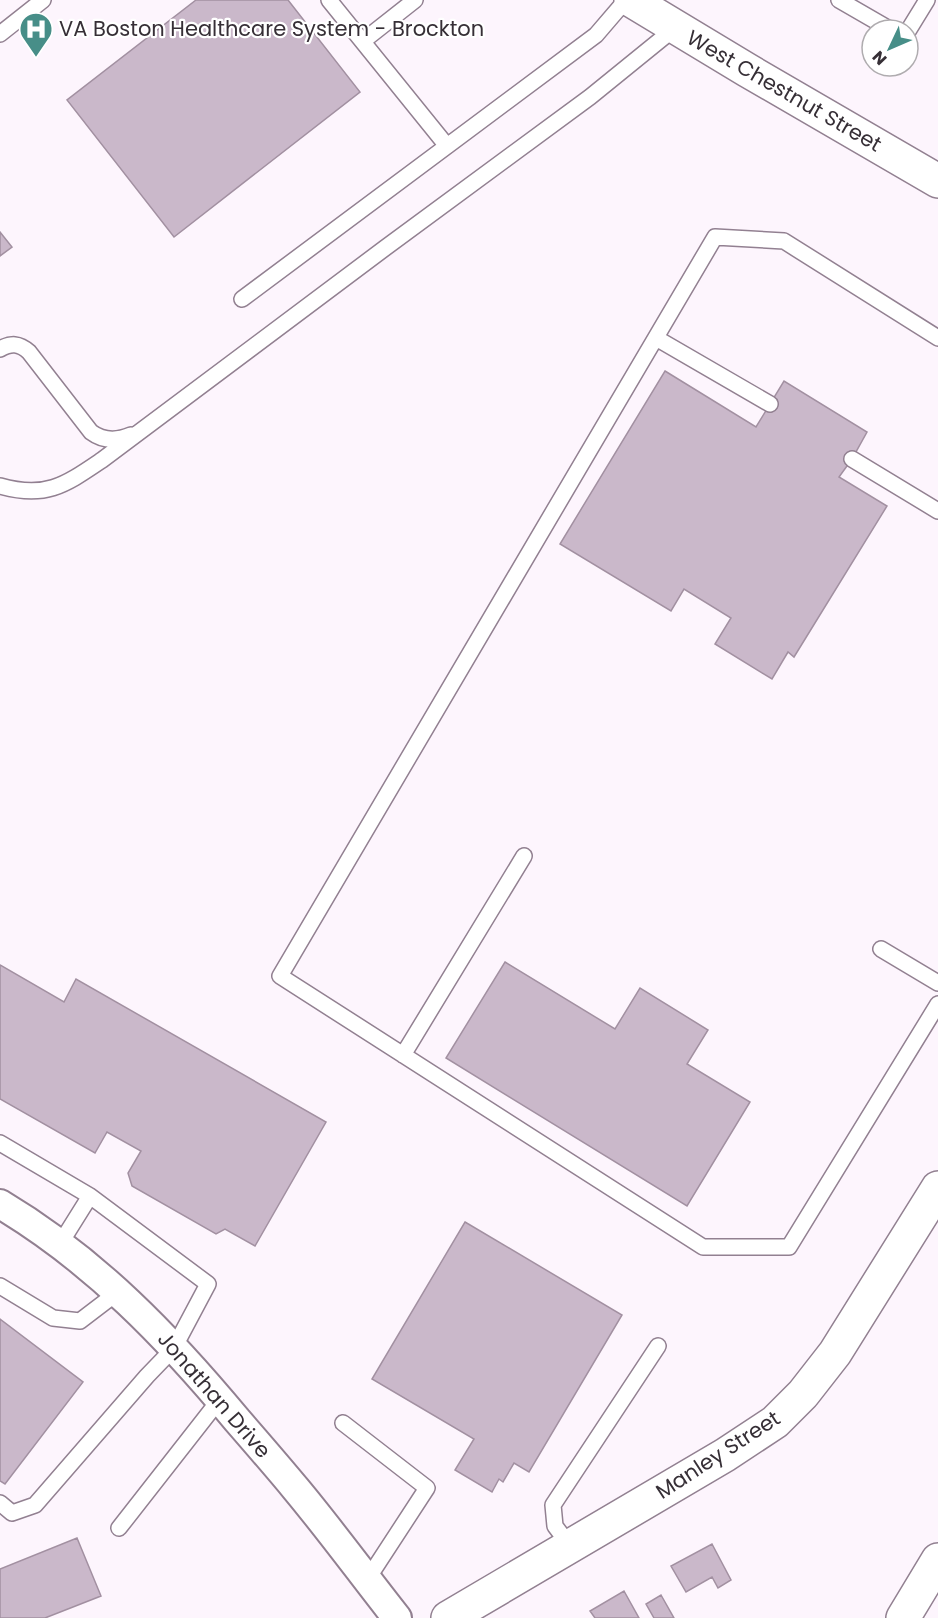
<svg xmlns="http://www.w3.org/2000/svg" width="938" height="1618" font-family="Poppins,sans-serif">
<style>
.building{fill:#cab8ca;stroke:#a290a1;stroke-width:1.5}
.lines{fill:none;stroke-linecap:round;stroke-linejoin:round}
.service-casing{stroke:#928091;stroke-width:18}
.minor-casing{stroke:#928091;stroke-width:32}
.secondary-casing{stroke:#928091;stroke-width:36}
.motorway-casing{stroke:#928091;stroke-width:36}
.service{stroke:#fff;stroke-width:15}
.minor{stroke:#fff;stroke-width:28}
.secondary{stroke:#fff;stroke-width:33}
.motorway{stroke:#fff;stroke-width:33}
.labels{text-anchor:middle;stroke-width:4.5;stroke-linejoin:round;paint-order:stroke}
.poi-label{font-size:21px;fill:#362f36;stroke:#fff;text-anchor:start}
.street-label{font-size:21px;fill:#362f36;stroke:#fff}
</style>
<rect width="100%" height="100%" fill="#fdf5fd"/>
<path class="building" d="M196 0H288L360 92 174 237 67 100Z
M0 232 12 247 0 256Z
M665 371 756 427 784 381 867 432 852 459 839 477 887 506 794 657 788 652 772 679 715 644 731 618 684 589 671 611 560 544Z
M505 962 615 1029 640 988 708 1030 687 1064 750 1102 687 1206 446 1058Z
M0 965 64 1002 76 979 326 1122 255 1246 225 1229 216 1234 132 1186 128 1173 141 1151 107 1132 95 1153 0 1099Z
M465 1222 622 1315 529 1472 514 1463 503 1482 499 1479 492 1492 455 1470 474 1439 372 1379Z
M0 1319 83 1382 5 1484 0 1481Z
M77 1538 101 1596 45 1618H0V1569Z
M712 1544 731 1580 718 1588 712 1577 686 1592 671 1566Z
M624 1591 639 1618H595L590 1611Z
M661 1595 674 1618H654L646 1604Z"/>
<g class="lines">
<g class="service-casing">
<path id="service" d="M329 0 447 146
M839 0 891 30
M908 31 927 0
M0 34 43 0
M363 41 415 0
M242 299 596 35 626 0
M656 338 770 404
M938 338 784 241 715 237 280 976 703 1247H789L938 1004
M0 349C11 343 19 343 29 352L91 432C103 441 117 441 131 435
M852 459 938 511
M0 486C46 499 65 485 102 460L385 248 590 97 675 28
M881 949 938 983
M403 1055 524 856
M0 1143 90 1196 208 1284 174 1348 147 1376 35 1505 12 1513 0 1503
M60 1244 90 1196
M0 1286 53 1318 80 1321 118 1292
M343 1423 427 1488 367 1580
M119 1528 220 1399
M570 1546 555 1526 553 1505 658 1346"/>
</g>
<g class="minor-casing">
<path id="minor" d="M0 1204C94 1260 168 1337 237 1420 257 1443 277 1466 296 1489 331 1531 363 1575 397 1618"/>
</g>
<g class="secondary-casing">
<path id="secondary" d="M631 0 747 70 938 181
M448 1618 725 1455 775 1422 803 1394 835 1353 938 1188"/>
</g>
<g class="motorway-casing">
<path id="motorway" d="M903 1618 938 1560"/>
</g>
<use href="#service" class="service"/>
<use href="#minor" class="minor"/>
<use href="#secondary" class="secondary"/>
<use href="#motorway" class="motorway"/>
</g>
<defs>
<g id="hospital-pin" transform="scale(1.725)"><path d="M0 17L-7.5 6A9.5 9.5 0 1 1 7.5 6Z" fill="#478e88" stroke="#fff"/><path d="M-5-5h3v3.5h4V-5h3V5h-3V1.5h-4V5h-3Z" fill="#fff"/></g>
</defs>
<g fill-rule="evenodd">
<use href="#hospital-pin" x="36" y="29"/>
</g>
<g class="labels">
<g class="poi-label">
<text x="59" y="36">VA Boston Healthcare System - Brockton</text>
</g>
<g class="street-label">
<text transform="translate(784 91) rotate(30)" y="7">West Chestnut Street</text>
<text transform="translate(214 1395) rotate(49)" y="7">Jonathan Drive</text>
<text transform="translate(718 1455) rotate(-33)" y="7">Manley Street</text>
</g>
</g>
<g transform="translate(890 48) rotate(226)"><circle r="28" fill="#ffffff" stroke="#afacaf" stroke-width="1.5"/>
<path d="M0-4.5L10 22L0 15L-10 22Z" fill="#478e88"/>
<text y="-9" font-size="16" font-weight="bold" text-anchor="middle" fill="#362f36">N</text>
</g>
</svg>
